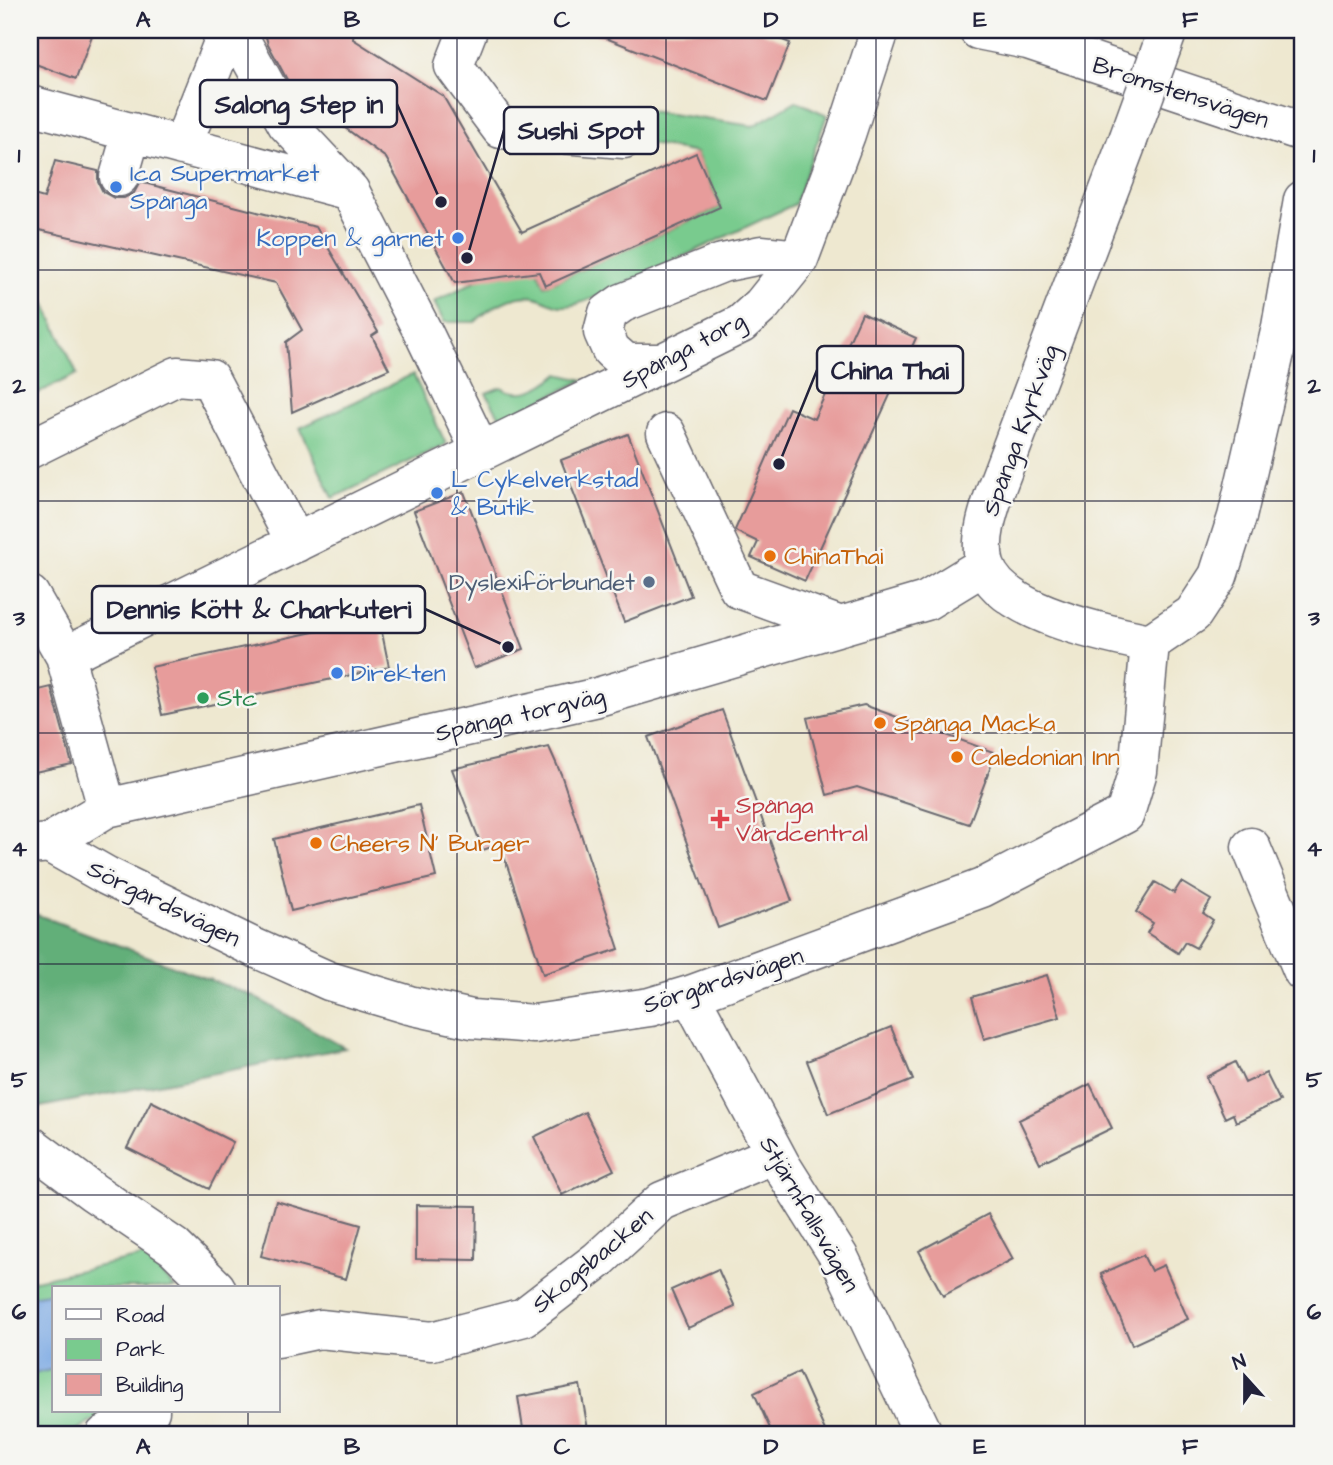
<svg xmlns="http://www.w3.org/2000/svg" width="1333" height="1465" font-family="'Architects Daughter',sans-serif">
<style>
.green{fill:#79cb8e;stroke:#4e7664;stroke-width:2}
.forest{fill:#62af79;stroke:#42685a;stroke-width:2}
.water{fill:#7aa8e3;stroke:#4e658f;stroke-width:2}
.building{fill:#e79c9b}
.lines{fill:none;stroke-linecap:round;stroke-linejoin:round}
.minor-casing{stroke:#69676f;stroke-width:41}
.minor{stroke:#fff;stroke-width:38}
.minor-bridge-casing{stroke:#69676f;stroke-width:41;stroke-linecap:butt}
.minor-bridge{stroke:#fff;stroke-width:38}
.grid{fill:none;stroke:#22223b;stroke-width:2;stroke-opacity:0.55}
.shop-dot{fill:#3f7fe0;stroke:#f6f6f2;stroke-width:2.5}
.food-dot{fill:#e8710a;stroke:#f6f6f2;stroke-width:2.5}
.service-dot{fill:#5c6f8a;stroke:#f6f6f2;stroke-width:2.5}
.leisure-dot{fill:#2e9e5b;stroke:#f6f6f2;stroke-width:2.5}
.health-dot{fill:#e0444e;stroke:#f6f6f2;stroke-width:2.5}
.labels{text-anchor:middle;stroke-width:5;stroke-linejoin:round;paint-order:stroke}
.street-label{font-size:24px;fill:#22223b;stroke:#f6f6f2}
.shop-label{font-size:24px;fill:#366cbe;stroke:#f6f6f2;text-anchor:start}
.food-label{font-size:24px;fill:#c56008;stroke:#f6f6f2;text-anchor:start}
.service-label{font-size:24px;fill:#4e5e75;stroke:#f6f6f2;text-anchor:end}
.leisure-label{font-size:24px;fill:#27864d;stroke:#f6f6f2;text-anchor:start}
.health-label{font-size:24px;fill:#be3a42;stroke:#f6f6f2;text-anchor:start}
.leader{fill:none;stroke:#22223b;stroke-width:2.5}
.callout-dot{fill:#22223b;stroke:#f6f6f2;stroke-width:2.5}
.callout{fill:#f6f6f2;stroke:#22223b;stroke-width:2.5}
.callout-label{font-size:26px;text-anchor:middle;font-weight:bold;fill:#22223b}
.neatline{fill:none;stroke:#22223b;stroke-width:2.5}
.grid-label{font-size:23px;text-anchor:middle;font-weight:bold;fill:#22223b}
</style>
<rect width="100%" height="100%" fill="#f6f6f2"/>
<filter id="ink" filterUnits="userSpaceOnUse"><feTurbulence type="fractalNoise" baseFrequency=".0143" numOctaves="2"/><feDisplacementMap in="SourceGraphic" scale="14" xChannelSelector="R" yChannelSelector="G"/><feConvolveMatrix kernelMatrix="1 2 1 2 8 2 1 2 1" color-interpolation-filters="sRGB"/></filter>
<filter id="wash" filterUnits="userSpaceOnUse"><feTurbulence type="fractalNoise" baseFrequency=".00686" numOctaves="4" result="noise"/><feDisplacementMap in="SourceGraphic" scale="28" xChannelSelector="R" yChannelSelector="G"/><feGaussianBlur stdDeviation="1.57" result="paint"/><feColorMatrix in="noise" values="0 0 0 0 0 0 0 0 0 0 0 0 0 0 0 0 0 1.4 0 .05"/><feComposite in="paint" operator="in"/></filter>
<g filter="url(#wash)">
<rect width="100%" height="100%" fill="#eee8d0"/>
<path class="green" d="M796 101 827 115 795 204 599 296C587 300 574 307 561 306 552 305 544 299 535 297 513 293 489 308 475 322H444L434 302 530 253 545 286 720 207 696 153 624 139 627 108 753 126Z
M30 269 77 374 30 397Z
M413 374 446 444 333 498 300 428Z
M558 374 584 380 501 419 486 393 501 387C522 399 541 389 558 374Z
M146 1256 175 1288H54V1411H112L67 1435H30V1281Z"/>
<path class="forest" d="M30 912 253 996 345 1048 30 1109Z"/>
<path class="water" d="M54 1292V1369L30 1375V1296Z"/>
<g id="blocks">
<path class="building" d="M30 30H94L76 79 30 62Z
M264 30H354L353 39 443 96 522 232 696 153 720 207 545 286 539 272 455 283 386 158 292 89 268 44Z
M591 30H757L790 43 767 101 590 32Z
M55 161 98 171V182L103 192 114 198H124L134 193 140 182 316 227 378 332 372 336 389 369 292 412 286 342 302 330 276 283 30 228V194L44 198Z
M862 313 916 338 805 581 751 557 758 542 737 532 735 530 789 408 814 419Z
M628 434 691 596 624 622 561 460Z
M464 492 524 649 474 668 414 511Z
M379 618 389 667 162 715 151 667Z
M51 687 72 764 30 773V692Z
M864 705 996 753 969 824 857 787 827 795 807 718Z
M722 710 792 901 718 928 648 737Z
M549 747 561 774 619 949 543 974 500 844 483 850 452 769Z
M419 805 436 877 291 911 274 839Z
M1155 882 1174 893 1181 882 1211 900 1203 913 1213 920 1196 948 1185 942 1178 953 1147 933 1153 923 1136 912Z
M1047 975 1060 1017 984 1039 972 997Z
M891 1027 913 1080 828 1114 807 1061Z
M1235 1062 1245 1083 1266 1073 1280 1101 1236 1122 1233 1114 1225 1118 1206 1077Z
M1090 1084 1112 1128 1040 1163 1019 1120Z
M151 1101 233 1142 209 1189 127 1148Z
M585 1112 614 1170 562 1195 534 1137Z
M276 1201 361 1225 346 1279 261 1256Z
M416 1205 477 1206 476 1260 416 1259Z
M988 1214 1013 1259 943 1296 919 1251Z
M1143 1255 1151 1271 1164 1265 1188 1319 1132 1345 1101 1274Z
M718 1269 735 1307 688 1328 671 1290Z
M799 1372 827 1435H773L754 1393Z
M580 1385 589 1435H524L518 1397Z"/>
</g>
</g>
<g filter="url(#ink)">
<use href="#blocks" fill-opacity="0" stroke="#69676f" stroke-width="2"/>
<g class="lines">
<g class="minor-casing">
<path id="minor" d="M235 30 287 124 350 191 424 334 481 452
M468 30 454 66 501 129 624 139
M978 30 1028 40 1303 132
M30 105 350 191
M1128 140 997 486C989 509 978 540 985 565 1000 613 1106 634 1150 643L1193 614 1218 576 1237 517 1281 327 1303 200
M182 146 228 30
M119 177 132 132
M659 363H626L611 350 603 332 608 313 622 303 722 263 761 255 799 259
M666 433 739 589 841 626
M30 449 177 376 210 379 296 543
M30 595 65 656 107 808
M65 656 741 324 762 305 799 259 846 134 880 30
M49 843 107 808 594 698 926 601 985 565
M30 845 49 843 107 876 253 947 329 981 409 1005 472 1019 534 1024 650 1007 690 995 982 888 1125 814 1138 771 1150 643
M1251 847 1303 972
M690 995 781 1165 839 1257 924 1435
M30 1145 93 1192 174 1247 216 1288
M278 1338 320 1329 432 1341 524 1317 598 1260 662 1201 775 1154
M105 1435 150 1411"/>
</g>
<use href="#minor" class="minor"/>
<g class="minor-bridge-casing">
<path id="minor-bridge" d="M1128 140 1168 30"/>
</g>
<use href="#minor-bridge" class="minor-bridge"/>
</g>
</g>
<path class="grid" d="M248 30V1288M457 30V1435M666 30V1435M876 30V1435M1085 30V1435M30 270H1303M30 501H1303M30 733H1303M30 964H1303M30 1195H1303M248 1411V1435"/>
<g class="shop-dot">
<circle cx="116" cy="187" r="7"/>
<circle cx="458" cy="238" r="7"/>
<circle cx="437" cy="493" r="7"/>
<circle cx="337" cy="673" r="7"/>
</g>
<g class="food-dot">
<circle cx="770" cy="556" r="7"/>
<circle cx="880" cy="723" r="7"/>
<circle cx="957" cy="757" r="7"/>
<circle cx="316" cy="843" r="7"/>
</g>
<circle class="service-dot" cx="649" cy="582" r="7"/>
<circle class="leisure-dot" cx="203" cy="698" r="7"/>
<path class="health-dot" d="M716.5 808.5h7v7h7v7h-7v7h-7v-7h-7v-7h7z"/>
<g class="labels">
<g class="street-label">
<text transform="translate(1181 92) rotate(18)" y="8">Bromstensvägen</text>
<text transform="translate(683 350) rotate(-28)" y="8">Spånga torg</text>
<text transform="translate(1020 430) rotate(-70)" y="8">Spånga Kyrkväg</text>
<text transform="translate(520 714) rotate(-13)" y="8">Spånga torgväg</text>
<text transform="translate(164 903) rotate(26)" y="8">Sörgårdsvägen</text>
<text transform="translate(723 980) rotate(-18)" y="8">Sörgårdsvägen</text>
<text transform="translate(810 1214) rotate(60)" y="8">Stjärnfallsvägen</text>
<text transform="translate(592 1260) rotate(-40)" y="8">Skogsbacken</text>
</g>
<g class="shop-label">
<text x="130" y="181">Ica Supermarket<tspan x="130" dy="28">Spånga</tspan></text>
<text x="444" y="246" text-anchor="end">Koppen &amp; garnet</text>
<text x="451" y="487">L Cykelverkstad<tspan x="451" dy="28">&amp; Butik</tspan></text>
<text x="351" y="681">Direkten</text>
</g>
<g class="food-label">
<text x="784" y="564">ChinaThai</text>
<text x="894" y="731">Spånga Macka</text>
<text x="971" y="765">Caledonian Inn</text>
<text x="330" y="851">Cheers N’ Burger</text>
</g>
<g class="service-label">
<text x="635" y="590">Dyslexiförbundet</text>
</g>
<g class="leisure-label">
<text x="217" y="706">Stc</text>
</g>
<g class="health-label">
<text x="736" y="813">Spånga<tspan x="736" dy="28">Vårdcentral</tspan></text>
</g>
</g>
<path class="leader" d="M441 202L397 104M467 258L504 130M779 464L817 370M508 647L425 609"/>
<g class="callout-dot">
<circle cx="441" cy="202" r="7"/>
<circle cx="467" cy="258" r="7"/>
<circle cx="779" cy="464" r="7"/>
<circle cx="508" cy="647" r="7"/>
</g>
<g class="callout">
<rect x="200" y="80" width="197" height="47" rx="7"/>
<rect x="504" y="107" width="154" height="47" rx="7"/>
<rect x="817" y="346" width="146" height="47" rx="7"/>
<rect x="92" y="586" width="333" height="47" rx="7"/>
</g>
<g class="callout-label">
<text x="299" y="113">Salong Step in</text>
<text x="581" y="139">Sushi Spot</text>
<text x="890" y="379">China Thai</text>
<text x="259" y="618">Dennis Kött &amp; Charkuteri</text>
</g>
<rect width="1333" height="1465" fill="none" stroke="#f6f6f2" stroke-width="77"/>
<rect x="52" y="1286" width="228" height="126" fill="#f6f6f2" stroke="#a1a1a9" stroke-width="2"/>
<rect x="66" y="1309" width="35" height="10" fill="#ffffff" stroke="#a1a1a9" stroke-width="2"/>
<text x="116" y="1322" font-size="21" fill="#22223b">Road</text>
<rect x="66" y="1339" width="35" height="21" fill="#79cb8e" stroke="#a1a1a9" stroke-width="2"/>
<text x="116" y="1356" font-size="21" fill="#22223b">Park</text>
<rect x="66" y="1374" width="35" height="21" fill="#e79c9b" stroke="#a1a1a9" stroke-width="2"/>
<text x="116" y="1392" font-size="21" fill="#22223b">Building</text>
<g transform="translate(1245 1377) rotate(339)" stroke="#f6f6f2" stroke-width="5" paint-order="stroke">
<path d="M0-5L12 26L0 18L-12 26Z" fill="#22223b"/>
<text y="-10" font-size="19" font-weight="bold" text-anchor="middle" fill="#22223b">N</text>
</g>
<rect x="38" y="38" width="1256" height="1388" class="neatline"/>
<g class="grid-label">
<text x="143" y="27">A</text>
<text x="352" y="27">B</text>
<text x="562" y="27">C</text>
<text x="771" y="27">D</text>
<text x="980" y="27">E</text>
<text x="1190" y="27">F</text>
<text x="19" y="162">1</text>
<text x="1314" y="162">1</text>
<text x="19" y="393">2</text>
<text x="1314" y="393">2</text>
<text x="19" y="625">3</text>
<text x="1314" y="625">3</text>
<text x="19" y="856">4</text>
<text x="1314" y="856">4</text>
<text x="19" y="1087">5</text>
<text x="1314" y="1087">5</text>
<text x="19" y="1319">6</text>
<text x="1314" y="1319">6</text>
<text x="143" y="1454">A</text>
<text x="352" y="1454">B</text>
<text x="562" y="1454">C</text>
<text x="771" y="1454">D</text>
<text x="980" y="1454">E</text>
<text x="1190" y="1454">F</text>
</g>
</svg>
